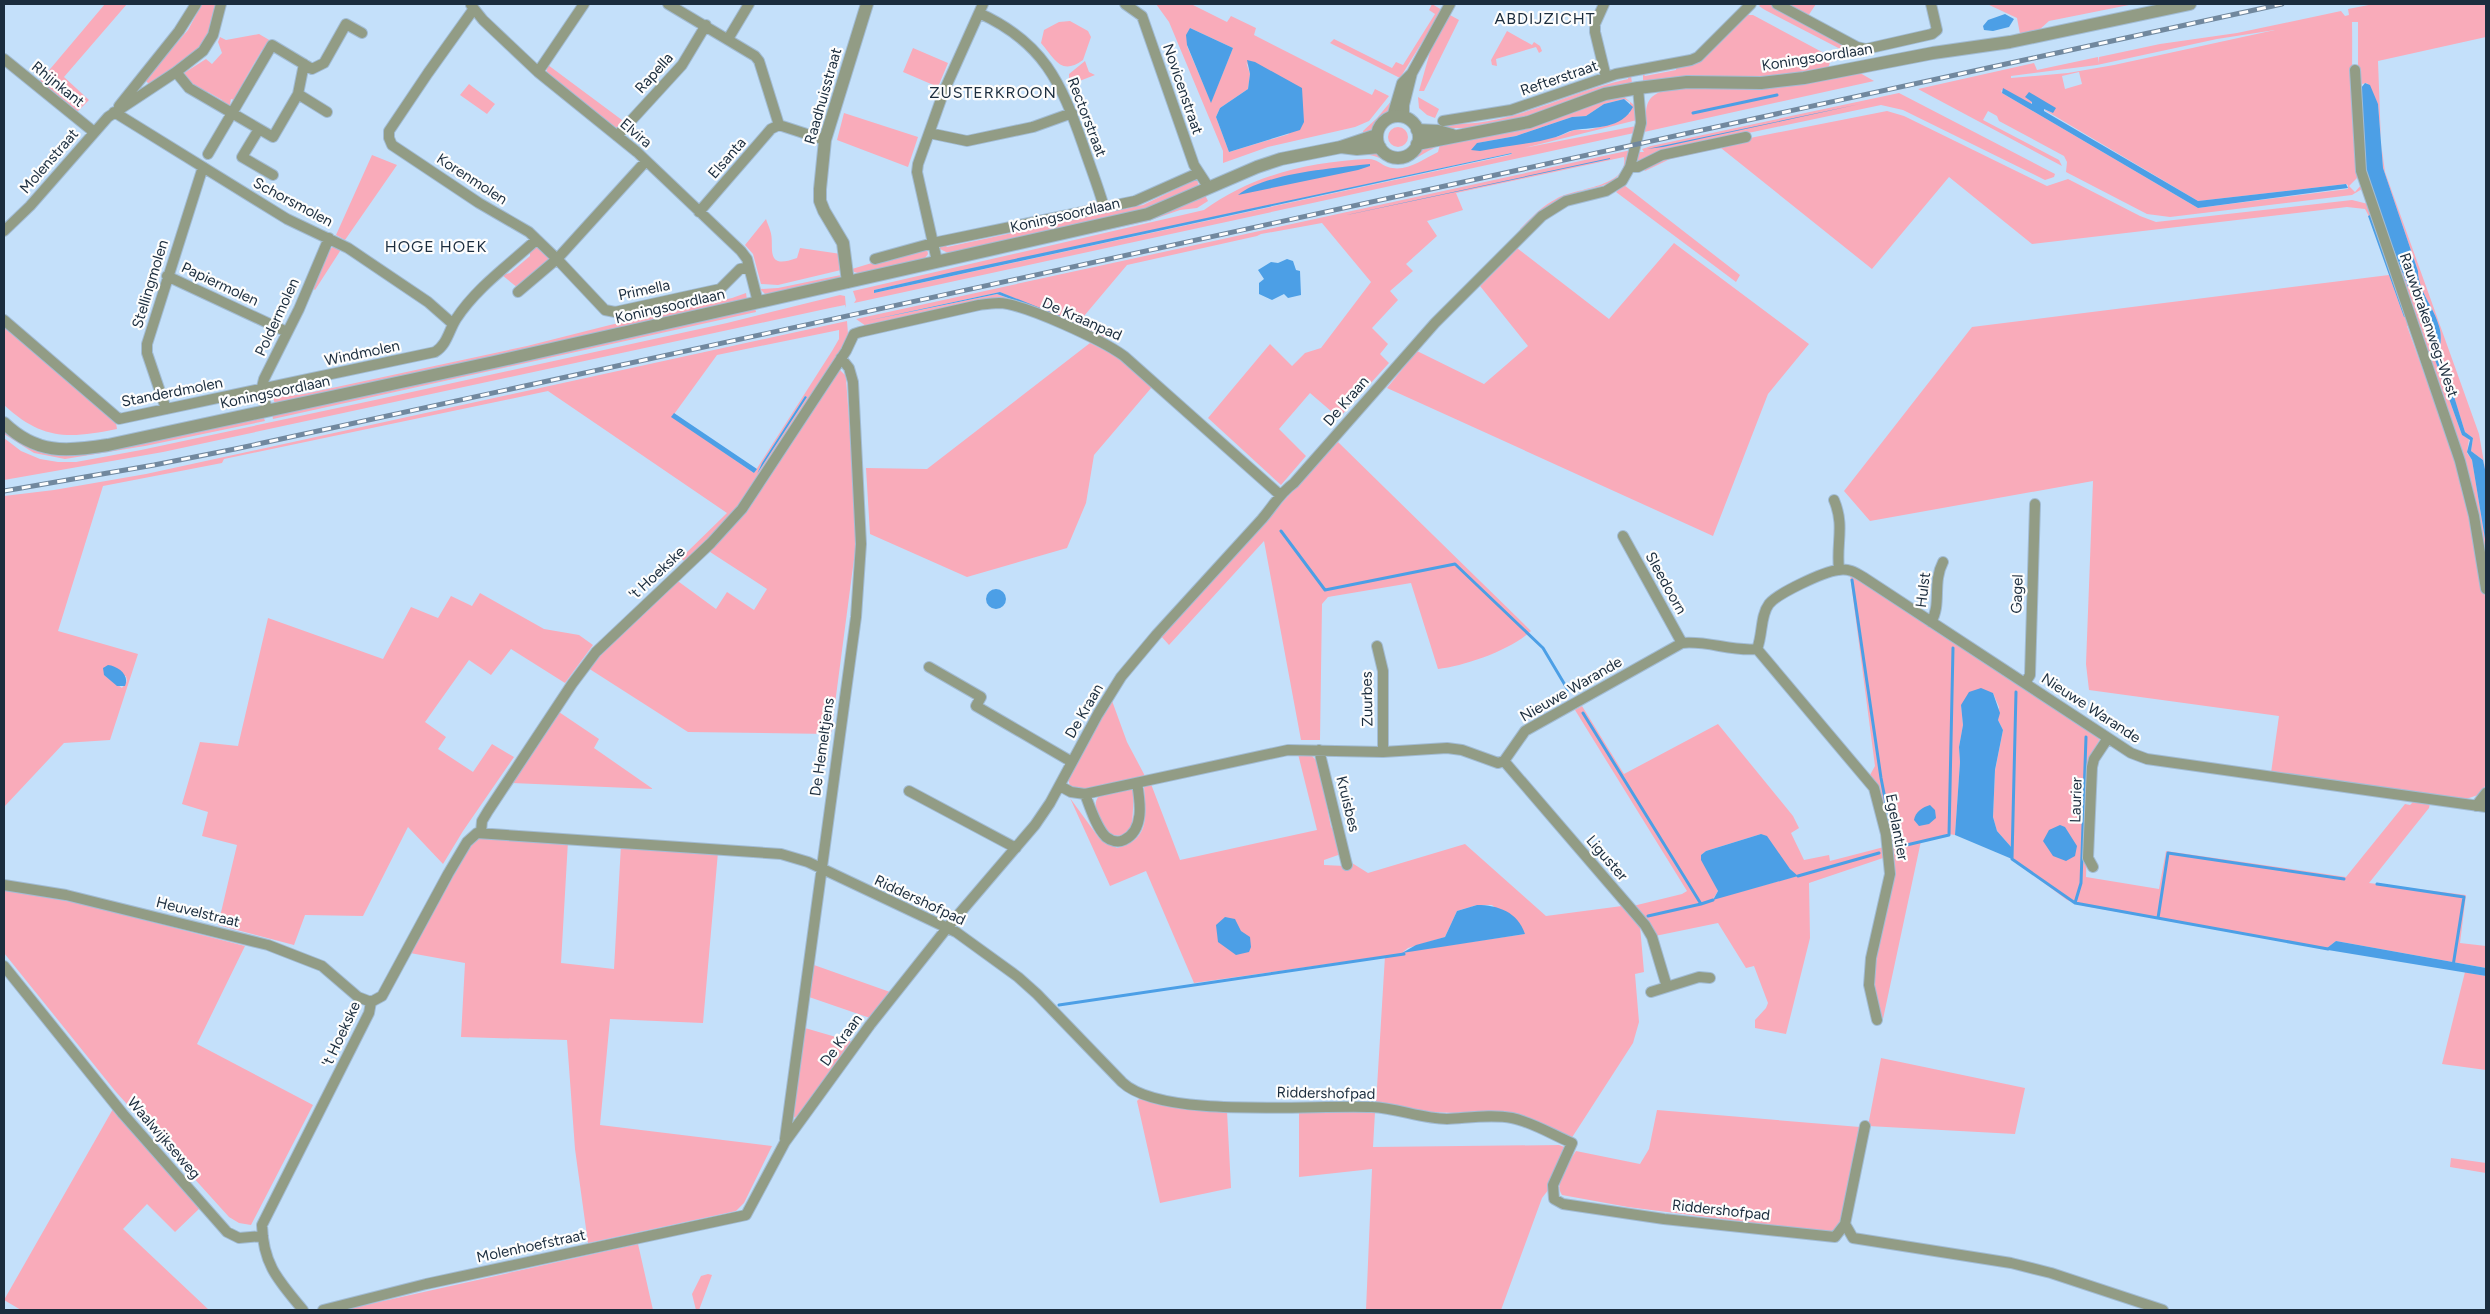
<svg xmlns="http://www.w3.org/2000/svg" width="2490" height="1314" font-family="Figtree,sans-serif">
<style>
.green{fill:#f9abba;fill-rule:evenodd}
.water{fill:#4c9fe6}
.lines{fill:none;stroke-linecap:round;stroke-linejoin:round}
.stream{stroke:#4c9fe6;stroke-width:3}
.minor-casing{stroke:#a2bcd4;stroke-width:12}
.tertiary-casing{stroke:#a2bcd4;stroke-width:14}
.minor{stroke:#929c85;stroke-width:10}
.tertiary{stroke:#929c85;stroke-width:12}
.rail-casing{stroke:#71889e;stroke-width:5}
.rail{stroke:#fdfdfd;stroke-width:3;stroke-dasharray:9;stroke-linecap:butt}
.labels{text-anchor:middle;stroke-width:4.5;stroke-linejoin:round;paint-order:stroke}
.street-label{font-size:15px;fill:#1b2d3e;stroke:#fdfdfd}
.neighbourhood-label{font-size:16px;letter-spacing:1px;fill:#1b2d3e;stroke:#fdfdfd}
</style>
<rect width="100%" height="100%" fill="#c4e0fa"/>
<path class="green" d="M105 4H127L64 77 89 100 77 112 40 81Z
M202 4H219L204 45 151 86 145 80 188 30Z
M1156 4H1191L1227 22 1231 16 1256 28 1254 35 1372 95 1375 89 1389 96 1369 121 1355 127 1268 147 1223 163V151L1169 22ZM1190 28 1233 48 1211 102 1187 46ZM1246 62 1289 134 1229 152 1216 117 1220 108 1248 89 1250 74Z
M1432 4 1442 10 1400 78 1330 43 1334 39 1392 68 1396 62 1403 65 1435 14 1429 10Z
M1761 4H1771L1858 49 1848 53 1765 10 1759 6Z
M1785 4H1816L1808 16Z
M1987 4H2134L2049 21 2038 31 2020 34 2017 18Z
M2374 4H2486V37L2378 61 2381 143 2385 172 2479 434 2486 474 2483 460 2471 451 2473 438 2465 432 2444 365C2436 350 2444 342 2439 326 2434 307 2418 291 2418 271L2383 168 2378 104 2367 83 2362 84 2373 196 2408 287 2421 298 2436 334 2434 357 2462 435 2469 439 2467 453 2472 460 2486 545V570L2474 498 2367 186 2358 89V22H2352C2353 73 2349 125 2359 176L2349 186 2355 192 2361 185 2362 189 2352 195 2170 217 2147 214 2066 172 2067 162 2064 156 1999 121 1997 116 1988 111 1983 120 2059 160 2062 166 1918 89 2034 63 2037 70 2098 57 2099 63V57L2160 44 2237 33 2341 11 2345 16 2349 15 2348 9ZM2275 30 2114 65 2068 73 2011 78V76L2097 65 2217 39ZM2079 72 2082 84 2065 89 2062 76ZM2001 90 2031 104 2032 102 2053 113 2043 109 2198 201 2346 184 2348 185V189L2198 208 2002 93Z
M1450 15 1459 20 1424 91H1419L1430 52Z
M1747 15H1753L1837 60 1830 62 1828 69 1778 76 1643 81V73L1645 76 1676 70V67Z
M1070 21 1088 31 1091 37 1083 60C1061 76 1055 59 1041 43L1044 30 1059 22Z
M1507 31 1532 45 1534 42 1540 46 1542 51 1539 53 1536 47 1496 59 1497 66 1492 65 1491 60Z
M259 34 271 41 265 51 262 50 244 81 245 85 234 100 231 99 230 105 221 103 222 100 208 92 206 95 185 77 184 73 206 59 212 64 222 53 218 42 220 37 226 40Z
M913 48 948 63 938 87 903 72Z
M1085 61 1089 72 1095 75 1069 85V74Z
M548 65 626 123 615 129 546 74Z
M1860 73 1874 81 1644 132C1648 110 1641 98 1665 90Z
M1628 76H1631L1632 83 1583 95 1526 117 1472 128H1439L1441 124 1460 121 1461 124C1520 122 1571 91 1628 79Z
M469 84 495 104 487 114 460 95Z
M1899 93 2055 174 2054 177 2045 180 1903 110 1881 105 1663 151 1639 163 1636 160 1638 152H1644L1642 149 1651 146Z
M1623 96 1634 105 1637 120 1524 148 1636 126 1634 133 854 303 856 300 853 291 1204 210C1252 175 1309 162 1367 159 1376 158 1380 164 1388 167 1406 173 1423 159 1438 152L1440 144 1516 131 1602 101ZM1624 99 1630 102V113L1612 124 1588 130H1574L1557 137 1477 143 1516 136 1572 117 1586 116 1604 104ZM1512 153 1510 155 874 293V290L878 289Z
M1418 97 1439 109 1435 118 1427 115 1419 108Z
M1392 100C1394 115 1375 128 1363 134V131L1377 118Z
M1887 111 1904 116 2047 186 2068 179 2140 216 2156 222 2352 200 2368 204 2455 449 2469 503 2486 602V785L2478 795 2466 799 2271 773 2279 716 2089 690 2086 664 2093 481 1870 521 1844 491 1972 327 2389 275 2404 317 2407 316 2376 230 2365 209 2347 207 2032 244 1949 177 1872 269 1721 148 1670 159 1645 171 1644 169 1667 157 1727 145 1729 146 1750 138ZM2410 325 2451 448 2407 326Z
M844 113 918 137 908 167 837 140Z
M1388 137a10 10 0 1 1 20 0a10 10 0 1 1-20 0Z
M1436 144V147C1423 153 1408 166 1393 163 1383 161 1377 155 1367 155V151C1377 151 1384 158 1394 159 1408 161 1422 148 1436 144Z
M1631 150C1616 194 1603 181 1567 196 1549 203 1535 216 1521 230L1520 229C1531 218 1542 206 1556 199 1574 188 1629 188 1624 157L1456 193 1463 210 1427 221 1437 236 1406 264 1413 271 1390 291 1398 300 1372 328 1388 344 1380 354 1389 363 1339 418 1310 393 1279 429 1306 456 1281 485 1208 418 1270 344 1292 366 1305 353 1321 348 1371 282 1322 223 1261 234 1257 236 1127 265 1079 322 1110 337H1107L1105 340 1017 304 866 326 856 319ZM1000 292 1072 323 997 294 866 321Z
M372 155 397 165 345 240 336 235Z
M1197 179 1199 187 1142 210 948 253 940 249V246L945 245 947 247 1143 205Z
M1624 185 1740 275 1736 282 1616 192Z
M1205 195 1208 201 1197 208 1180 210 1148 221 944 266 1149 218Z
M766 219C767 223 769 226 770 230 776 245 762 271 797 258L800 248 841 254V270L778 285 761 284 753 254 745 245Z
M1674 243 1809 344 1768 394 1713 536 1387 388 1417 351 1484 384 1528 346 1480 286 1517 248 1609 319Z
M334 246 342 248 315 290 312 288 329 250Z
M534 248H539L552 260 518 288 502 275 510 273 530 256V251Z
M927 249 928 254 925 258 862 274 854 272 852 269 885 259 886 262Z
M841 275 838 279 766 295 760 289 778 288Z
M746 293 747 300 275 404 273 398 304 394 527 346 610 325 732 298Z
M840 295 845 296 846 308 845 305 830 308 163 452 4 480V438L21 451 40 459 58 462H76L141 450 375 400 727 323Z
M755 307 756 312 273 419 272 414Z
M847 321 848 334 844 345 731 517 685 562 681 558 727 513 548 391 224 459 222 463 103 486 58 631 138 654 110 740 64 743 4 807V496L54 490 146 474ZM839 330V339L832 351 754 473 672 417 717 355ZM805 396 807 397 757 474 762 463ZM104 675 126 676 127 681 122 688Z
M4 325 116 423 117 429C68 439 42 440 4 405Z
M1090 343 1116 356 1152 387 1094 455 1086 503 1067 548 967 577 870 534 866 468 927 469Z
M840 370 845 375 846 379 857 526 856 544 831 734 688 732 588 668 600 652 675 579 716 609 727 592 754 610 767 589 707 550 749 508 836 373Z
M263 416 265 421 145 446 65 459 34 453 4 434V429L38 451 52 455 74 456Z
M1338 442 1531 631C1511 650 1465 666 1438 669L1411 583 1328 597 1322 604 1320 740H1301L1264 541 1169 645 1160 635Z
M1850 575 1858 579 2100 738 2089 764 2086 877 2159 889 2166 851 2346 877 2405 804 2410 805 2414 801 2430 803 2429 808 2369 883 2466 895 2460 943 2486 946V968L2336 941 2327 948 2084 906 2067 900 2012 859V848L1997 831 1993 817 1995 771 2003 730 1998 720 1999 707 1993 693 1961 705 1963 725 1959 747 1960 762 1955 835 1948 834 1921 841 1883 1019C1861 971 1887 926 1893 878 1896 857 1889 837 1885 817 1881 802 1879 788 1870 775L1875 766Z
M480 593 544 629 579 635 593 645 565 683 511 649 491 675 469 660 425 722 446 737 438 749 473 772 492 744 514 757 463 831 443 864 408 827 363 916 305 915 294 945 218 925 237 845 202 836 208 812 182 804 200 742 238 746 268 618 383 659 411 607 438 618 451 596 472 606Z
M1111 698 1127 742 1145 776C1126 780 1088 794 1070 786L1068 779Z
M1582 706 1624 774 1718 724 1793 816 1799 828 1791 833 1804 860 1829 855 1830 861 1884 847 1886 857 1809 883 1810 938 1786 1034 1755 1028V1020L1766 1008 1768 1003 1754 966 1746 968 1718 923 1655 936 1633 906 1682 894 1687 891 1575 710ZM1761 834C1774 847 1784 865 1797 876L1713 899 1718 891 1701 855 1706 851Z
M559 712 599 739 594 748 653 789 512 783Z
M1298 754H1310L1318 762 1331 827 1335 832 1341 854 1324 860V865L1345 866 1352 863 1368 873 1465 844 1546 916 1622 906 1640 926 1644 972 1635 974 1639 1022 1633 1043 1571 1139 1483 1114 1405 1111 1376 1104 1385 956 1194 983 1146 871 1110 886 1070 798 1099 838 1117 848C1152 839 1145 815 1144 785L1151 784 1180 860 1317 830ZM1477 905H1492L1525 934 1403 952 1408 948 1445 937 1457 911Z
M1132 788 1134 790 1132 827 1123 836 1111 835C1104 826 1089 807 1099 796Z
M476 836 568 841 561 963 614 969 621 845 718 852 703 1023 610 1019 600 1125 772 1146 744 1203 736 1211 588 1243 575 1149 567 1040 461 1037 465 963 410 953Z
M4 890 77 903 245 946 197 1044 313 1105 251 1225 239 1223 229 1217 116 1092 4 953Z
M814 965 890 992 870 1018 809 997Z
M2465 972 2486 976V1070L2442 1064Z
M805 1028 853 1042 801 1113 791 1120Z
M1881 1058 2025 1088 2015 1134 1868 1126Z
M1139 1099 1178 1107 1227 1111 1231 1188 1160 1203 1137 1101Z
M113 1109 201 1207 175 1232 147 1204 123 1229 209 1310H21L4 1300Z
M1657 1110 1860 1127 1839 1234 1628 1207 1562 1195C1553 1182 1569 1162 1576 1151L1640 1164 1649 1149Z
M1299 1111 1375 1112 1373 1147 1559 1145 1567 1148 1549 1189 1542 1198 1501 1310H1366L1372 1169 1299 1177Z
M2451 1158 2486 1163V1173L2450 1167Z
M638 1244 653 1310H343Z
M708 1274 712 1275 699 1310H696L692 1294 701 1276Z"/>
<path class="water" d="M2005 14 2014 19 2009 27 1993 31 1984 30 1983 26 1988 20Z
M1190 28 1233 48 1211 103 1187 45 1186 35Z
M1247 60 1255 62 1302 88 1304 122 1300 130 1229 152 1216 117 1220 108 1248 89 1250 74Z
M2365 83 2370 85 2378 104 2383 168 2418 271C2418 291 2434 307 2439 326 2444 342 2436 350 2444 364L2465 432 2473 438 2471 451 2483 460 2486 474V545L2472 460 2467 452 2470 440 2462 435 2434 357 2436 334 2421 298 2408 287 2373 196 2366 170 2361 88Z
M2003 88 2032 104V102L2025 97 2029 92 2056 108 2053 113 2044 109V111L2198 201 2346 184 2348 188 2198 208 2002 93Z
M1624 99 1633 107C1622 129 1595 127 1574 130 1568 131 1562 135 1556 137 1532 144 1505 146 1480 151L1471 150 1477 143 1516 136 1572 117 1586 116 1604 104Z
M1860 104 1663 147 1647 149Z
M1512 153 1511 154 874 293V290L953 272Z
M1610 158V159L1347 215 1351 214Z
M1370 164V166L1358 170 1238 195C1265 173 1335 168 1370 164Z
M2370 215 2407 316 2404 317 2368 216Z
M1287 259 1293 261 1296 270 1300 271 1301 295 1288 298 1284 294 1272 300 1259 294V283L1264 279 1258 270 1271 262 1278 263Z
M1000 292 1073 321 997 294 866 321Z
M805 396 807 397 757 474 762 463Z
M674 413 757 469 754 473 671 417Z
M986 599a10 10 0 1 1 20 0a10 10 0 1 1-20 0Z
M108 665C118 666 130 675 125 686H117L104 675 103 668Z
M1981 688 1993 693 2000 713 1998 720 2003 730 1995 770 1993 817 1997 831 2012 848V859L1955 835 1960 762 1959 747 1963 725 1961 705 1969 692Z
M1930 805 1935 810 1936 818 1929 824 1919 826 1914 820C1915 812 1923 807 1930 805Z
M2060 825 2065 827 2077 846 2075 856 2066 861 2053 856 2043 841 2049 830Z
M1761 834 1767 836 1790 869 1798 876 1713 900 1718 891 1701 860V855L1706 851Z
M1477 905C1498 905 1518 912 1525 934L1402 953 1416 945 1445 937 1457 911Z
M1225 917 1235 919 1241 931 1250 937 1251 947 1249 952 1236 955 1218 942 1216 925Z
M2336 941 2486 968V976L2328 950 2327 948Z"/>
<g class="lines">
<path class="stream" d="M1693 113 1777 95
M1281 531 1325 590 1455 564 1543 648 1568 690
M1852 580 1881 778 1892 835
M2016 692 2012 859 2075 903 2081 883 2086 737
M1583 713 1701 904 1713 900
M1897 843 1898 847 1949 835 1953 648
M1798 876 1879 853
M2377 884 2464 897 2453 966
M2075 903 2328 949
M1648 916 1701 904
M2158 918 2168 853 2344 879
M1059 1005 1404 954"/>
<g class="minor-casing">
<path id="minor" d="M668 4 755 56 759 61 779 125 825 140
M1125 4 1142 16 1194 165 1209 188
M1604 4 1595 24V32L1606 77
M1777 4 1857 47 1866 49 1932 34 1937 30 1931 4
M471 5 483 20 538 72 637 152 741 251 747 259 758 302
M473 10 428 73 389 131V138L392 145 479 203 529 232 557 259 646 161
M979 13C1043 42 1061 82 1083 145 1090 166 1098 186 1104 207
M728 39 749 4
M4 59 94 132
M2355 70 2361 171 2460 461 2474 516 2486 589
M176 72 189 88 273 137 298 94 304 64
M538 72 584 4
M298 94 327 112
M119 106 179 31 196 4
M114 112 287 219 348 248 428 302 453 324
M1392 117 1402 83 1412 73 1450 4
M1404 117V105L1412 73
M1443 121 1511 110 1616 74 1691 60 1698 57 1751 4
M259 129 242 157 273 175
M929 133 967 141 1033 127 1072 113
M617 136 682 65 706 25
M208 154 272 45 312 69 324 63 346 24 362 33
M1630 167H1638L1662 155 1746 137
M699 212 771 129 779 125
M4 231 30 206 108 117 176 72 203 51 213 35 221 4
M875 259 933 243 1135 201 1198 173
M937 261 917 172 918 164 944 91 983 4
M167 276 287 332
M518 292 557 259 605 310 615 312 720 289 740 269 749 267
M4 320 119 419 435 352C447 345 449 330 456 319 477 287 509 265 536 240
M166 409 147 353V344L203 167
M267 411 262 387 264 379 299 309 329 238
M1834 500C1845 526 1836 543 1839 569
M1623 536 1682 643
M1931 622C1942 604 1932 583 1943 562
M1377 646 1383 671V752
M1757 649 1874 788 1886 834 1890 874 1871 958 1869 985 1877 1020
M929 667 981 697 976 706 1072 762
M2025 683 2030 675 2035 504
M1319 750 1347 865
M1504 761 1645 925 1652 937 1667 987
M1060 786 1071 792 1085 794 1288 750 1383 752 1447 748 1462 750 1498 763 1504 761 1525 731 1682 643C1707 640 1732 652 1757 649 1763 634 1760 616 1769 604 1778 593 1823 572 1838 570 1848 568 1855 572 1863 577L2131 753 2147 759 2486 807
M909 791 1016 848
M1085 794C1090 807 1096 827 1106 837 1111 841 1118 843 1124 840 1145 830 1140 801 1137 783
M2476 806 2486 793
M481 832 482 821 488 811 572 684 596 652 711 543 742 509 846 351 854 334 860 332 979 305C986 304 992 303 999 303 1025 304 1102 340 1124 356L1279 494
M2093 867 2088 858 2092 767 2094 759 2108 738
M4 885 66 895 268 945 322 966 358 997 371 1002
M4 966 123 1114 227 1232 239 1238 263 1236
M1651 992 1699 977 1710 978
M371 1002 382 996 448 874 467 842 477 833 781 854 808 862 956 932 1018 977 1037 994 1122 1082C1162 1120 1315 1104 1372 1107 1397 1108 1422 1119 1447 1119 1468 1118 1491 1114 1512 1118 1532 1122 1553 1135 1572 1143L1553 1185 1554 1199 1563 1204 1664 1219 1835 1237 1845 1224 1865 1126
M785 1139 856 617 861 544 853 382 849 368 841 358
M1845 1224 1853 1238 2011 1263 2051 1273 2163 1310
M303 1310C279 1281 263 1265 262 1225L369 1013 371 1002
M323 1310 426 1284 746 1215 785 1142 870 1025 947 928 1035 825 1050 803 1098 714 1121 677 1157 634 1262 519C1274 505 1279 494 1294 483L1435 323 1542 216 1566 201 1606 191 1622 181 1630 167 1641 123 1638 88"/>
</g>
<g class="tertiary-casing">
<path id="tertiary" d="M1377 137a21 21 0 1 1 42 0a21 21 0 1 1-42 0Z
M1417 130 1438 131 1452 135
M1417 144 1529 122 1605 94 1638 88 1687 82 1761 83 1804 78 1933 53 2010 42 2190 4
M1341 147 1357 149 1380 147
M848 282 843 243 824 211 820 201V189L825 140 867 4
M4 423C36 454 66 452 108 445L494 362 1148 214 1257 167 1281 159 1341 147 1377 135"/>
</g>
<use href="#minor" class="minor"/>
<use href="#tertiary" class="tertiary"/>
<g class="rail-casing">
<path id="rail" d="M4 491 154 465 235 449 2282 4"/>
</g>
<use href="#rail" class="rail"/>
</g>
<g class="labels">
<g class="street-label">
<text transform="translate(1817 57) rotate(-9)" y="5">Koningsoordlaan</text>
<text transform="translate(654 73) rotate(-48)" y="5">Rapella</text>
<text transform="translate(1559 78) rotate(-19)" y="5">Refterstraat</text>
<text transform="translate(58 84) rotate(39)" y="5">Rhijnkant</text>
<text transform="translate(1183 89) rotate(71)" y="5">Novicenstraat</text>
<text transform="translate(823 96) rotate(-74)" y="5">Raadhuisstraat</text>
<text transform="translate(1087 117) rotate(69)" y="5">Rectorstraat</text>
<text transform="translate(636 133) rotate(40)" y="5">Elvira</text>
<text transform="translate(727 158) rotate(-49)" y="5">Elsanta</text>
<text transform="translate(49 161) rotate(-49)" y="5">Molenstraat</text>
<text transform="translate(472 179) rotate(33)" y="5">Korenmolen</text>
<text transform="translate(293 202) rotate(28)" y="5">Schorsmolen</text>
<text transform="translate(1065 215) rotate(-13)" y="5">Koningsoordlaan</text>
<text transform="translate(150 284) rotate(-73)" y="5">Stellingmolen</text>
<text transform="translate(220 284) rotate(25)" y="5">Papiermolen</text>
<text transform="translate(644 290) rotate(-12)" y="5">Primella</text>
<text transform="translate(670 306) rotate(-13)" y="5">Koningsoordlaan</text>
<text transform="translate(277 317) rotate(-65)" y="5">Poldermolen</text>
<text transform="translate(1082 319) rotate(24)" y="5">De Kraanpad</text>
<text transform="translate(2429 325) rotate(71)" y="5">Rauwbrakenweg-West</text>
<text transform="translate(362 353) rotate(-12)" y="5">Windmolen</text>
<text transform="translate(172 392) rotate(-11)" y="5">Standerdmolen</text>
<text transform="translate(275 392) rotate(-12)" y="5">Koningsoordlaan</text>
<text transform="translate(1346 401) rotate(-49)" y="5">De Kraan</text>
<text transform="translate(657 573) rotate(-43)" y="5">'t Hoekske</text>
<text transform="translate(1666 583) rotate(61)" y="5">Sleedoorn</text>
<text transform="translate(1923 590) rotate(-83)" y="5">Hulst</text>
<text transform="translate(2017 594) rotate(-88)" y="5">Gagel</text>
<text transform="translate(1571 689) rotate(-30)" y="5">Nieuwe Warande</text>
<text transform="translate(1367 699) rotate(-91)" y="5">Zuurbes</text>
<text transform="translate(2091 708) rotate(33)" y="5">Nieuwe Warande</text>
<text transform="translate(1084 711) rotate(-60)" y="5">De Kraan</text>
<text transform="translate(822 747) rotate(-82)" y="5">De Hemeltjens</text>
<text transform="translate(2076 800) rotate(-88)" y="5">Laurier</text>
<text transform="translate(1348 804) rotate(76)" y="5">Kruisbes</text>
<text transform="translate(1897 827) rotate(79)" y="5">Egelantier</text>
<text transform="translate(1607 858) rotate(49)" y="5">Liguster</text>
<text transform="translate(920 900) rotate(25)" y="5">Riddershofpad</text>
<text transform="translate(198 912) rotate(14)" y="5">Heuvelstraat</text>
<text transform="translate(341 1034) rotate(-65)" y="5">'t Hoekske</text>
<text transform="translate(841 1040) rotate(-54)" y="5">De Kraan</text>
<text transform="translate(1326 1093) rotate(1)" y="5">Riddershofpad</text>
<text transform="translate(164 1138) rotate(49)" y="5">Waalwijkseweg</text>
<text transform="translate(1721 1210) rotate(6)" y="5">Riddershofpad</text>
<text transform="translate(531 1246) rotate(-12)" y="5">Molenhoefstraat</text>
</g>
<g class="neighbourhood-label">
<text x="1545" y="24">ABDIJZICHT</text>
<text x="993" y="98">ZUSTERKROON</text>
<text x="436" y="252">HOGE HOEK</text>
</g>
</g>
<rect width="2490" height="1314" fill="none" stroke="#1b2d3e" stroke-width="10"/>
</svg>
